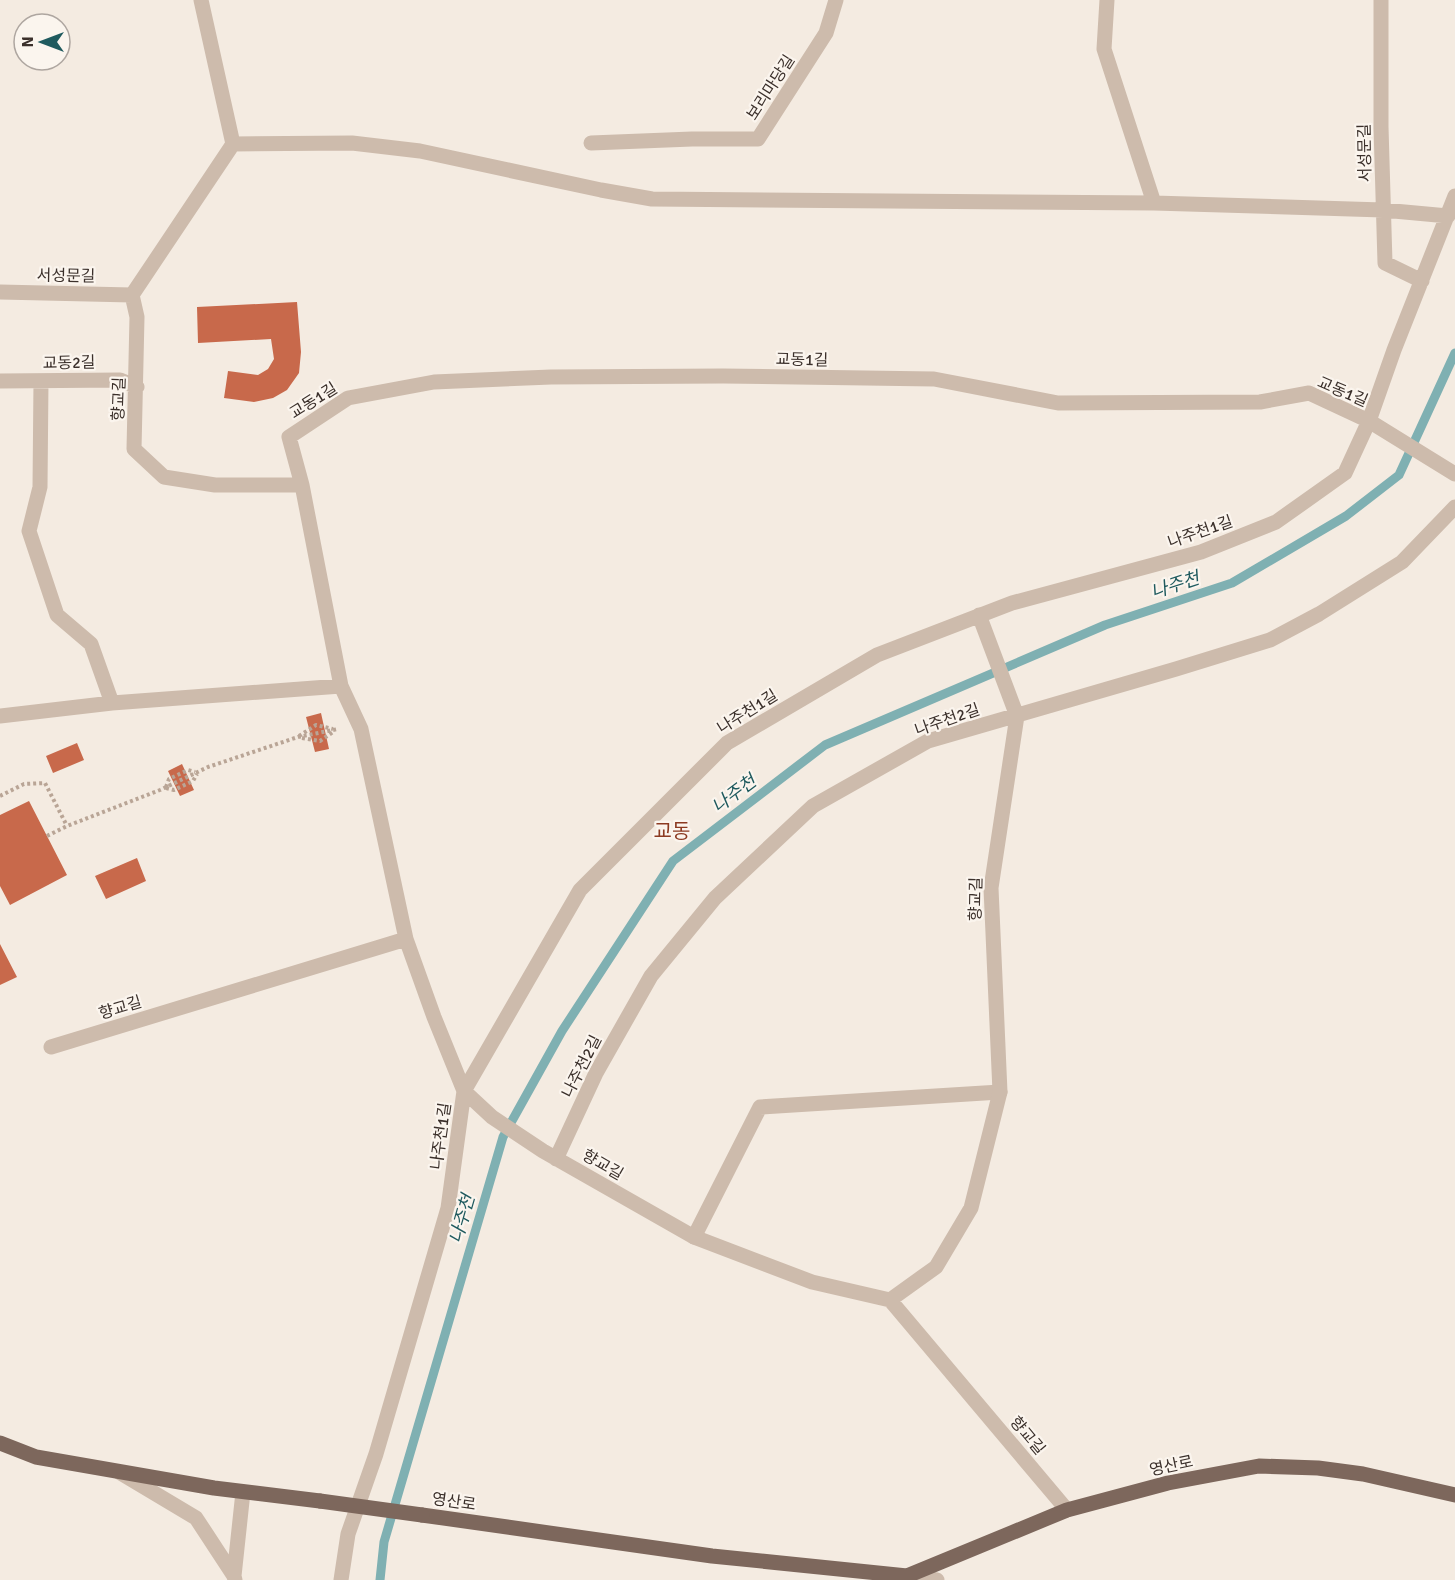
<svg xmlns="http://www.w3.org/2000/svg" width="1455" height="1580" font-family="Signika,'Noto Sans KR',sans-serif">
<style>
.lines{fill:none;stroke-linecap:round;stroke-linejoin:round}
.stream{stroke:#7fb0b2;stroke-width:9}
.building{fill:#c8694b}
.path{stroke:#b9a596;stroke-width:4;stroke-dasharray:3 3;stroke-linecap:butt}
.service{stroke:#cdbbac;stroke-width:15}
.minor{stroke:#cdbbac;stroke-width:15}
.tertiary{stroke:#cdbbac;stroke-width:15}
.primary{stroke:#7d675c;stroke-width:15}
.primary-bridge{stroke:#7d675c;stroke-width:15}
.labels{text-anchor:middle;stroke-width:4.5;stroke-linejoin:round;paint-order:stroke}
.street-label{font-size:16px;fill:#3b302b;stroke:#fbf5ee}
.water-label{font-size:18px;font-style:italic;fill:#1f5a5e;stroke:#fbf5ee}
.quarter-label{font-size:20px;fill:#8c3b22;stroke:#fbf5ee}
</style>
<rect width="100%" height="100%" fill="#f4ebe1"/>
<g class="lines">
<path class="stream" d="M380 1580 384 1542 503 1137 562 1031 673 861 825 745 1105 625 1232 583 1346 516 1399 475 1455 353"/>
</g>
<path class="building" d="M297 302 301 352 299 373 287 390 273 398 254 402 224 398 228 371 258 375 268 369 274 359 271 339 198 343 197 307Z
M321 713 329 749 315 752 306 717Z
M77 743 84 760 53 773 46 756Z
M182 764 194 790 180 796 168 771Z
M29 801 67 875 10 905 0 886V815Z
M137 858 146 881 106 899 95 876Z
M0 944 17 977 0 985Z"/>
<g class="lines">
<path class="path" d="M299 736 316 725 333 729
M302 738 320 741 333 732
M166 787 169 779 188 770 195 772
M166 788 174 790 193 781 197 774
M0 796 24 784 45 783 67 826
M47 836 67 826 160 790 208 767 298 737 338 729"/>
<path class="service" d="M694 1237 760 1107 1000 1092
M119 1472 196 1518 234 1576 235 1580
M234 1576 243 1492"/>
<path class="minor" d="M201 0 233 144 132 295 137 317 134 449 164 477 215 485H302L341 686 361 729 406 939 434 1017 464 1091 492 1117 543 1151 694 1237 812 1282 890 1300 1067 1510
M1107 0 1104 49 1154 203
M1381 0V127L1385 263 1422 281
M591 143 692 139H758L826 33 836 0
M233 144 352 143 420 151 601 190 652 199 1154 203 1383 210 1448 216
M0 292 132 295
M0 381 120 380 137 387
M41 381 40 487 29 531 57 615 91 644 112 703
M302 485 289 437 348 398 434 382 551 377 723 376 934 379 1058 403 1260 402 1309 393 1369 421 1455 474
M0 716 112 703 341 686
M51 1047 406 939
M556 1159 596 1073 651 976 715 898 813 806 928 741 1176 669 1270 640 1319 614 1402 562 1455 507
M890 1300 936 1267 971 1208 1000 1092 991 888 1017 716 979 615
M341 1580 348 1534 376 1454 448 1208 464 1091 580 890 727 743 877 655 1012 603 1201 552 1276 522 1345 473 1369 421 1394 350 1455 196"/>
<path class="tertiary" d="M907 1576 937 1580"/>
<path class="primary" d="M0 1443 36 1457 214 1488 320 1501
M422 1515 712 1556 907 1576 1067 1510 1168 1483 1259 1466 1318 1468 1363 1474 1455 1495"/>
<path class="primary-bridge" d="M320 1501 422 1515"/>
</g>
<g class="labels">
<g class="street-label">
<text transform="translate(770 87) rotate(-57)" y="6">보리마당길</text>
<text transform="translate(1364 153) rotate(-91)" y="6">서성문길</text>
<text transform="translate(66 275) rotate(1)" y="6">서성문길</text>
<text transform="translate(802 359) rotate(1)" y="6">교동1길</text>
<text transform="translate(69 362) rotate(-1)" y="6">교동2길</text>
<text transform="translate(1343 391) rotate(23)" y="6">교동1길</text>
<text transform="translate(118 399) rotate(-88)" y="6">향교길</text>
<text transform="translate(313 400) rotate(-32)" y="6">교동1길</text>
<text transform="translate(1200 531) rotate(-19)" y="6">나주천1길</text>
<text transform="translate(747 711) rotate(-32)" y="6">나주천1길</text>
<text transform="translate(947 719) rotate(-19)" y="6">나주천2길</text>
<text transform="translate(975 899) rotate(-89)" y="6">향교길</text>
<text transform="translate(120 1007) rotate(-17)" y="6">향교길</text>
<text transform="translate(581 1066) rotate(-63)" y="6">나주천2길</text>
<text transform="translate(440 1136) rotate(-82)" y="6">나주천1길</text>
<text transform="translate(603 1164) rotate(30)" y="6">향교길</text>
<text transform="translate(1028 1435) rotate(50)" y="6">향교길</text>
<text transform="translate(1171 1465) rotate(-12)" y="6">영산로</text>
<text transform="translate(454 1501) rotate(8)" y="6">영산로</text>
</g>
<g class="water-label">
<text transform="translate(1175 585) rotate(-18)" y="6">나주천</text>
<text transform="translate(734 794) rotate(-37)" y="6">나주천</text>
<text transform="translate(462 1219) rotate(-74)" y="6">나주천</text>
</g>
<g class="quarter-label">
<text x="672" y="838">교동</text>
</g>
</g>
<g transform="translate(42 42) rotate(270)"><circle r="28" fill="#fbf5ee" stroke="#aea6a0" stroke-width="1.5"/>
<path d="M0-4.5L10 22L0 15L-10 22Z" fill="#1f5a5e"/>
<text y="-9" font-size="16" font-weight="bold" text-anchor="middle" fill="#3b302b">N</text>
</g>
</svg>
